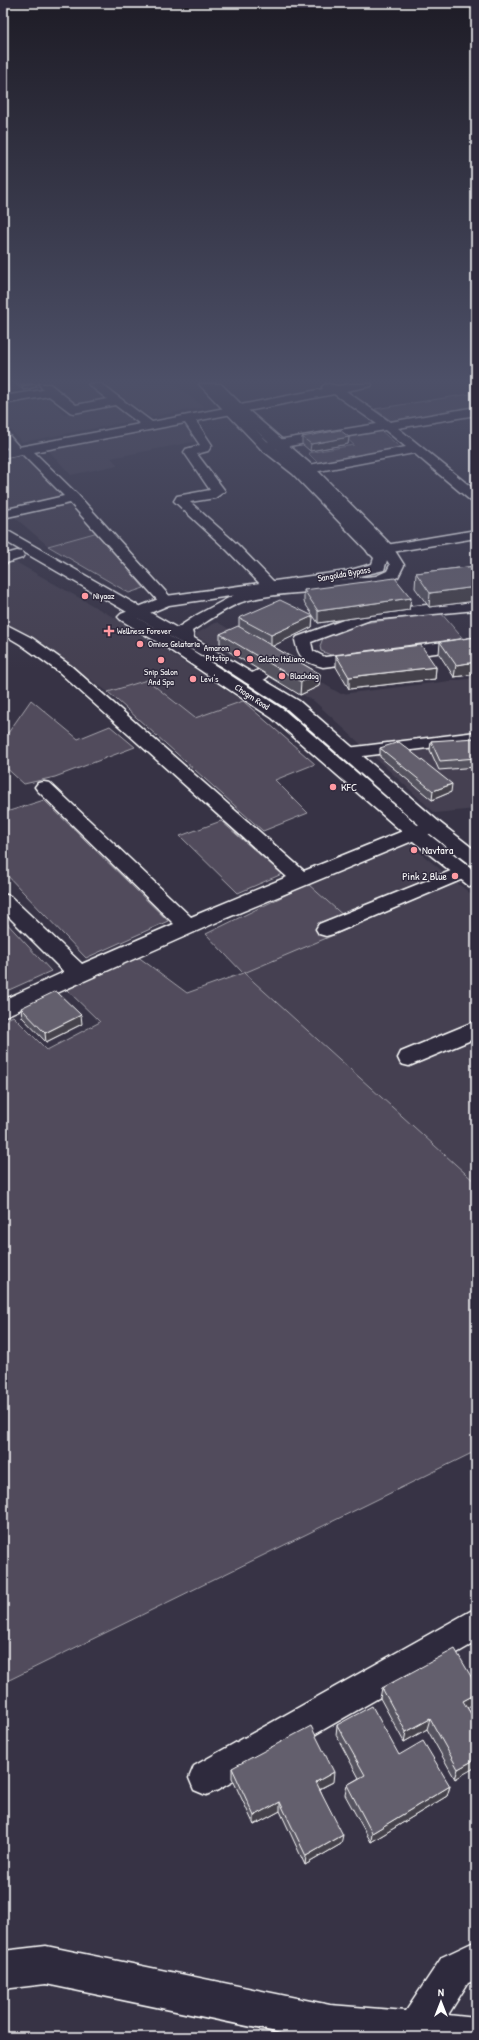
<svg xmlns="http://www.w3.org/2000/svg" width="479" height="2040" font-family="'Patrick Hand',sans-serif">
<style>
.built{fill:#444051}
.green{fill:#514c5c;stroke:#a8a6ae}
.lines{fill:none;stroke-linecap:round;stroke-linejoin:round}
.minor-casing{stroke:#fff;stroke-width:3}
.major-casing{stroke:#fff;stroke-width:3}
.highway-casing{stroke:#fff;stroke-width:3}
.minor{fill:#2f2a3d;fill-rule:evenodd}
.major{fill:#2f2a3d;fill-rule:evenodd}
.highway{fill:#2f2a3d;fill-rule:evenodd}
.wall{fill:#55525e;stroke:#fff}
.shaded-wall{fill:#45424c;stroke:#fff}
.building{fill:#635f6d;stroke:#fff}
.poi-dot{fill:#ff9aa2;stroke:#2f2a3d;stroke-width:1.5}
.labels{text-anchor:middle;stroke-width:3;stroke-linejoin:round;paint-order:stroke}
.far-street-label{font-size:9px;fill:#fff;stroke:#2f2a3d}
.far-poi-label{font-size:9px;fill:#fff;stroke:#2f2a3d;text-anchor:start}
.poi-label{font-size:11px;fill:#fff;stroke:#2f2a3d;text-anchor:start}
</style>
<rect width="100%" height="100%" fill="#373345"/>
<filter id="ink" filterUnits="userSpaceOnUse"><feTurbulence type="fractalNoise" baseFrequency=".025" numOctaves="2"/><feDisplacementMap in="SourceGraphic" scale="8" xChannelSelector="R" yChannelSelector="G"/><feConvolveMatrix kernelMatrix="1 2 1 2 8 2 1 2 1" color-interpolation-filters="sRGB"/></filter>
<g filter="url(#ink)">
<path class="built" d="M105 384H174L204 407 150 417Z
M90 386 107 401 76 407 56 391Z
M48 397 64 414 116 405 137 420 22 442 3 422V405Z
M185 424 198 441 111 458 118 465 71 475 49 451Z
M27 454 66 497 10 509 3 502V458Z
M70 501 98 532 48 546 12 515Z
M14 561 129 626 243 701 195 718 147 680 108 692 57 656 3 623V565Z
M217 622 341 694 476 678V809L435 813 314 701 194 635Z
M409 844 476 898V1183L244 973 354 927 308 884Z"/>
<path class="green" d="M476 393V408L391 421 375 409Z
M379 429 403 450 321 466 308 453 354 445 344 436Z
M98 532 144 588 129 593 48 546Z
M441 613 465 641 333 656 321 651 320 646 323 638 363 623Z
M147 680 195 718 243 701 315 764 275 780 308 813 263 831 108 692Z
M31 700 78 739 110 726 135 747 55 777 24 784 3 765V732L8 733Z
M44 800 168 921 86 958 3 871V813Z
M221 821 282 874 238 893 180 836Z
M308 884 355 926 244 973 476 1183V1451L3 1683V1021L13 1016 47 1050 100 1022 67 990 137 956 187 993 243 973 206 934Z
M3 919 51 971 9 990 3 983Z"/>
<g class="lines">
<g class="minor-casing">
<path id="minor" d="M39 384H50L76 405 107 399 88 384H101L152 422 323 389 322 387 324 385 328 384 338 386 351 384H372L371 386 346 391 390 422 476 407V415L398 428 476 491V502L471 501 414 453 298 475 291 471 298 467 406 447 385 430 265 450 261 449 259 446 261 443 265 442 377 424 334 394 196 421 212 445 208 451 197 454 225 491 215 498 190 502 237 544 274 582 276 585 274 588H264L227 550 174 501 177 496 210 490 184 452 186 449 200 445 185 423 34 452 78 495 174 601 171 604H161L70 503 3 518V510L64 496 22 454 3 458V450L8 449 3 444V432L7 433 19 447 140 424 115 405 74 413 70 412 49 396 3 404V396L43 390Z
M476 530V538L374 555 369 554 367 551 369 548 374 547Z
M17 551 22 552 24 555 22 558 3 564V555Z
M476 600V610L370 620 311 642 313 651 325 657 476 638V648L323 667C304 662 299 659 295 640L297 637 368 611Z
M3 623 32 638 71 666 304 871 425 822 432 820 439 822 441 826 439 830 224 919 3 1017V1000L64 972 3 911V894L10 896 82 964 174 924 38 791 35 787 38 783 44 782 50 783 191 917 287 877 59 672 20 644 3 634Z
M263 668 269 670 271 673C266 681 254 685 245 682L243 679 245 676Z
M476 732V742L347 758 341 757 338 753 341 749 347 748Z
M463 866 470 868 473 872 470 876 333 934 326 936 319 934 316 929 319 924Z
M476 1021V1038L409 1066 401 1064 398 1058 401 1052Z
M476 1608V1642L218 1790 206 1795 194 1790 189 1778 194 1766Z
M476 1941V1980L468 1983 448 2015 476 2018V2037H300L46 1984 3 1989V1951L46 1946 330 2005 406 2011 442 1957Z"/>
</g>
<g class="major-casing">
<path id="major" d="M210 384H221L242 405 314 467 392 546 404 565 398 577C353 597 294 587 245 601 228 606 207 622 192 631L194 638 299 701 439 822 476 851V866L469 864 425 830 287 709 222 667 3 540V530L8 531 177 628 197 615 234 595 272 587 376 576 387 571 390 565 381 551 304 473 234 411Z"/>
</g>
<g class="highway-casing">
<path id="highway" d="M199 384H210L269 443 303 468 386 554 388 557 384 570 347 579 169 605 138 618 179 642 284 710 422 829 476 872V888L469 886 408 837 272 718 167 648 121 620 118 617 121 614 166 596 347 571 372 564 374 558 293 474 261 449Z"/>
</g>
<use href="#minor" class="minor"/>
<use href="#major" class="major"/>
<use href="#highway" class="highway"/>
</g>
<path class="wall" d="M16 384H36L37 387 23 390Z
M302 437H349L348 444 310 451 302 444Z
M476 566V601L429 607 415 588 416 573Z
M304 590 411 598 409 610 318 623 304 602Z
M313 616 312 627 272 646 320 674 319 686 300 695 220 646V634L239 627V618Z
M476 637V674L454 677 439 654 440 642Z
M336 655 436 667 435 679 349 689 336 667Z
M431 741H476V767L439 770 430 750Z
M380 748 451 792 432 800 380 757Z
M21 1008 82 1024 46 1042 22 1017Z
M382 1688 467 1707 476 1722 455 1779 427 1729 404 1742 380 1698Z
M337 1725 399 1755 450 1786 447 1796 371 1842 345 1795 347 1785 359 1778 336 1735Z
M232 1768 333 1782 320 1789 341 1844 305 1865 280 1811 254 1825 232 1778Z"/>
<path class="shaded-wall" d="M36 384 37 387 23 390 22 386Z
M9 386 10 393 3 394V387Z
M349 437 348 444 310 451 311 444Z
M476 587V601L429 607 430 593Z
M411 598 409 610 318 623V611Z
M313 616 312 627 271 647V635Z
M476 662V674L454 677 456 665Z
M436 667 435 679 349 689V677Z
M320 674 319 686 300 695 301 682Z
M452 784 451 792 432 800 433 791Z
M81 1015 82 1024 46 1042 45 1033Z
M476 1694V1703L460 1711 463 1701Z
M430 1719 427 1729 404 1742 406 1732Z
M476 1759V1767L455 1779 458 1769Z
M334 1772 333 1782 315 1791 316 1782Z
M450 1786 447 1796 371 1842 372 1833Z
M280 1802V1811L254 1825V1816Z
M343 1835 341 1844 305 1865 306 1856Z"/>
<path class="building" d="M3 384H7L9 386 3 387Z
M20 384H36L22 386Z
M340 430 349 437 311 444 302 437Z
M476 566V587L430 593 416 573Z
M395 578 411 598 318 611 304 590Z
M280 600 313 616 271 635 239 618Z
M238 626 320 674 301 682 220 634Z
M476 637V662L456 665 440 642Z
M421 645 436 667 349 677 336 655Z
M475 738 476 741V758L440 761 431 741Z
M399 742 452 784 433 791 380 748Z
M56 991 81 1015 45 1033 21 1008Z
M455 1649 476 1685V1694L463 1701 476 1722V1759L458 1769 430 1719 406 1732 382 1688Z
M372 1706 399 1755 423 1741 450 1786 372 1833 347 1785 365 1775 337 1725Z
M311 1726 334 1772 316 1782 343 1835 306 1856 280 1802 254 1816 232 1768Z"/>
</g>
<linearGradient id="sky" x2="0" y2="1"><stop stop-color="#1e1c26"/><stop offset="0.57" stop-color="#4d5068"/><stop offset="1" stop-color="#4d5068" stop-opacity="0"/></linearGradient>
<rect width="479" height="669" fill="url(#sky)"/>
<g class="poi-dot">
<circle cx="85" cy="596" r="4"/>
<path d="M107 625h4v4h4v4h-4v4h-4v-4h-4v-4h4z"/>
<circle cx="140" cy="644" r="4"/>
<circle cx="237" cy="653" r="4"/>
<circle cx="250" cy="659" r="4"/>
<circle cx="161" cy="660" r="4"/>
<circle cx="282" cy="676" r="4"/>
<circle cx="193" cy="679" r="4"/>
<circle cx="333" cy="787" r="4"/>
<circle cx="414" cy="850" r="4"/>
<circle cx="455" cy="876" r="4"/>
</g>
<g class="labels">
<g class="far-street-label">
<text transform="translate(344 574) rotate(-10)" y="3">Sangolda Bypass</text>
<text transform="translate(252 697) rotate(33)" y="3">Chogm Road</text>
</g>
<g class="far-poi-label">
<text x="93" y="599">Niyaaz</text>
<text x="117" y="634">Wellness Forever</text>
<text x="148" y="647">Omios Gelataria</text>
<text x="229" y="651" text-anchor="end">Amaron<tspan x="229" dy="10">Pitstop</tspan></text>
<text x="258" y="662">Gelato Italiano</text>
<text x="161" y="675" text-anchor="middle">Snip Salon<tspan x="161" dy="10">And Spa</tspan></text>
<text x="290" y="679">Blackdog</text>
<text x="201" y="682">Levi's</text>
</g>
<g class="poi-label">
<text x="341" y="791">KFC</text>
<text x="422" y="854">Navtara</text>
<text x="447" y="880" text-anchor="end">Pink 2 Blue</text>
</g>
</g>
<rect width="479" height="2040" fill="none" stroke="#2f2a3d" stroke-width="16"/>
<rect x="8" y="8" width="463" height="2024" fill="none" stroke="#fff" stroke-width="1.5" filter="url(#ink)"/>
<g transform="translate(441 2002)" stroke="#2f2a3d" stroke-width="3" paint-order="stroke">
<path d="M0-3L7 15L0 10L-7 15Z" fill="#ffffff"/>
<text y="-6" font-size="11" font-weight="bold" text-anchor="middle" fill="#ffffff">N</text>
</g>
</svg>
